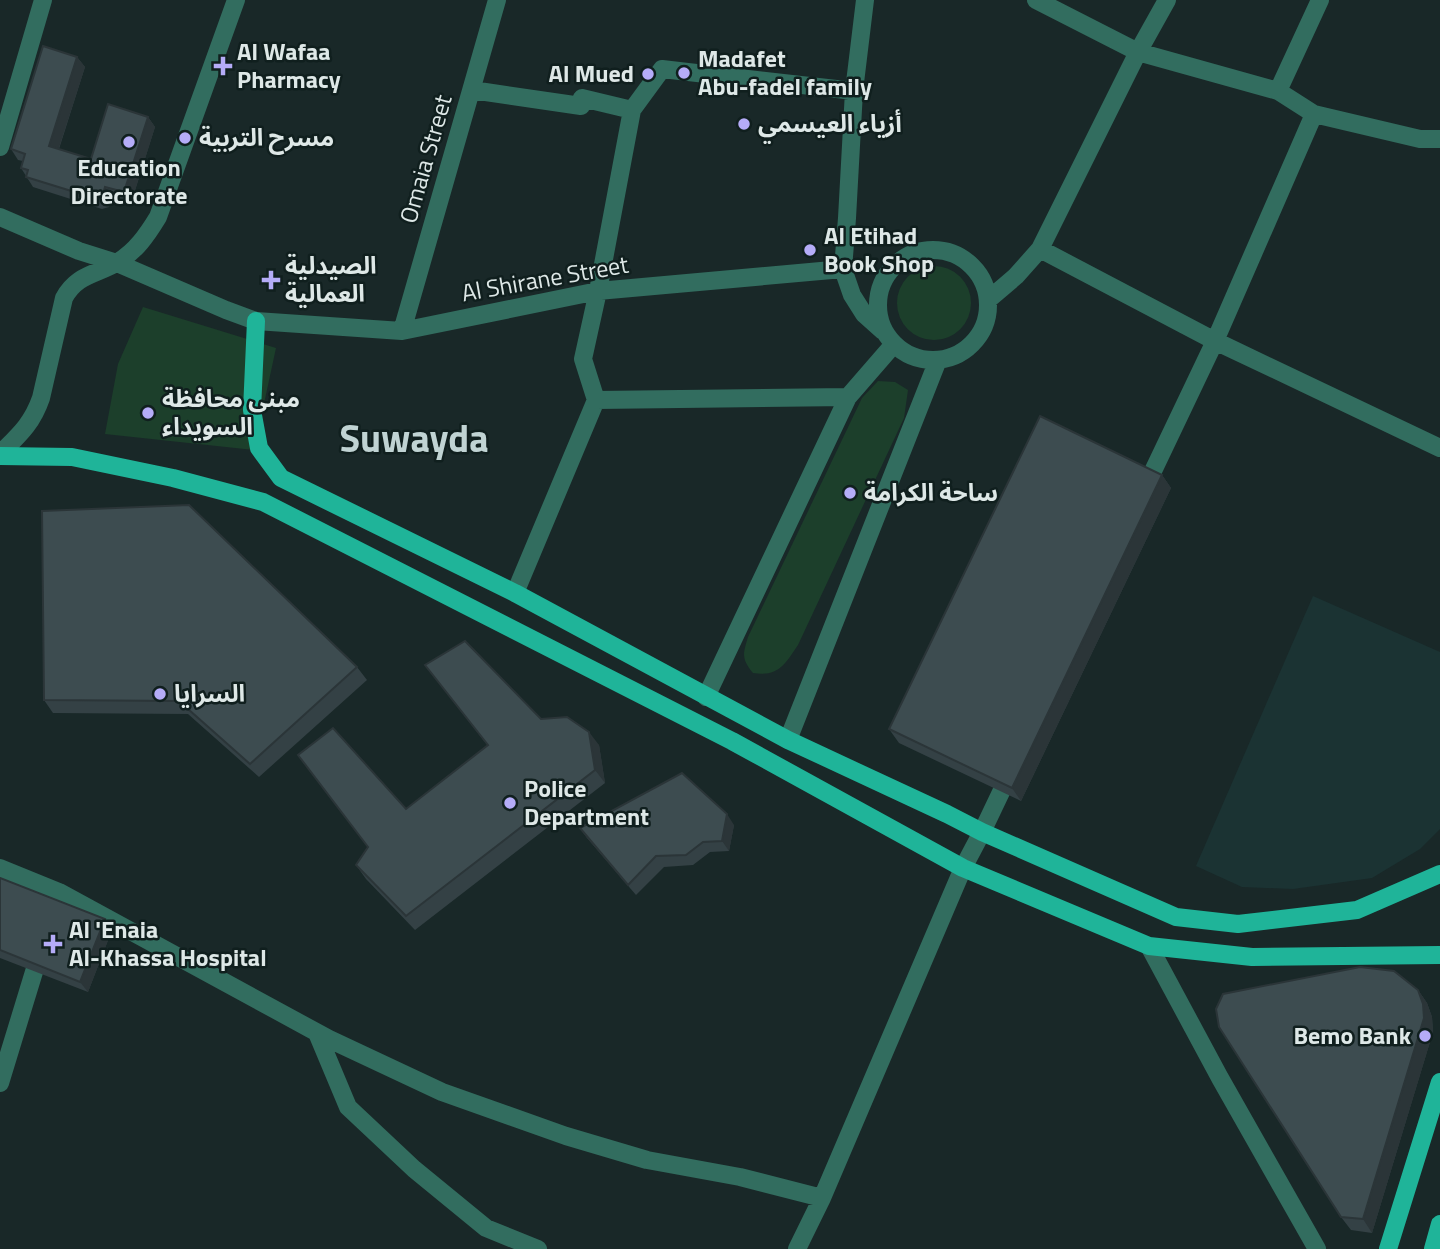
<svg xmlns="http://www.w3.org/2000/svg" width="1440" height="1249" font-family="'Titillium Web','Noto Sans Arabic',sans-serif">
<style>
.built{fill:#1b3333}
.green{fill:#1c3f2b}
.lines{fill:none;stroke-linecap:round;stroke-linejoin:round}
.minor{stroke:#326d5f;stroke-width:18}
.major{stroke:#1fb499;stroke-width:18}
.wall{fill:#344145}
.shaded-wall{fill:#2b3538}
.building{fill:#3d4c50;stroke:#2b3538;stroke-width:2}
.poi-dot{fill:#b5acf8;stroke:#101f1e;stroke-width:2.5}
.labels{text-anchor:middle;stroke-width:5;stroke-linejoin:round;paint-order:stroke}
.poi-label{font-size:24px;font-weight:bold;fill:#dee8e7;stroke:#101f1e;text-anchor:start}
.street-label{font-size:24px;fill:#dee8e7;stroke:#101f1e}
.town-label{font-size:38px;font-weight:bold;fill:#c0d3d3;stroke:#101f1e}
</style>
<rect width="100%" height="100%" fill="#192828"/>
<path class="built" d="M1313 596 1440 652V829L1420 849 1372 878 1293 889 1242 887 1196 866Z"/>
<path class="green" d="M897 303a37 37 0 1 1 74 0a37 37 0 1 1-74 0Z
M143 307 276 348 254 450 105 434 118 364Z
M878 381 895 382 908 390 904 418 798 645C785 664 779 677 753 673 741 658 743 654 748 637L862 398Z"/>
<g class="lines">
<path class="minor" d="M865 0 854 91 847 218 843 269 852 295 864 314 883 331
M1036 0 1138 52 1278 91 1314 114 1420 139H1440
M472 90 581 106 582 98 632 110
M1278 91 1320 0
M0 147 43 0
M0 217 79 251 117 263 226 310 256 321 402 331 598 291 843 269
M1040 249 1215 341 1440 448
M878 305a55 55 0 1 1 110 0a55 55 0 1 1-110 0Z
M988 300 1016 276 1040 249 1138 52 1167 0
M402 331 497 0
M596 400 583 359 598 291 632 110 662 69 854 91
M0 454C19 435 32 424 41 398L64 298C77 274 96 275 118 262 136 251 147 235 158 217L236 0
M1144 490 1215 341 1314 114
M515 593 596 400 848 397
M706 697 848 397 894 344
M788 740 938 360
M0 868 59 892 329 1039 442 1092 566 1136 647 1160 740 1177 822 1198
M1149 946 1220 1078 1317 1249
M317 1033 348 1107 414 1169 486 1228 538 1249
M0 1083 41 949
M797 1249 822 1198 963 868 982 832 1011 771"/>
<path class="major" d="M256 321 252 410 259 448 281 478 515 593 788 740 947 814 982 832 1176 917 1238 924 1357 910 1440 874
M0 456 72 457 173 478 263 502 732 741 963 868 1149 946 1252 957 1440 955
M1388 1249 1440 1082
M1433 1249 1440 1224"/>
</g>
<path class="wall" d="M77 57 85 67 59 149 91 159 148 117 155 127 131 203 113 197 109 207 102 209 33 187 21 168 23 161 18 160 11 149Z
M1162 475 1171 488 1021 801 899 743 889 729Z
M425 665 599 745 605 783 415 930 366 879 356 865 368 847 298 755 406 809 488 746Z
M357 667 367 680 259 777 188 714 53 713 44 700Z
M734 825 729 851 710 852 693 865 664 867 636 895 587 838 580 828Z
M0 878 105 919 112 930 88 992 0 958Z
M1418 990 1427 1003 1432 1017 1433 1032 1372 1233 1351 1230 1341 1217Z"/>
<path class="shaded-wall" d="M77 57 85 67 56 157 49 146Z
M148 117 155 127 131 203 124 192Z
M105 187 113 197 109 207 102 197Z
M1162 475 1171 488 1021 801 1012 788Z
M589 732 599 745 605 783 595 770Z
M727 814 734 825 729 851 722 841Z
M105 919 112 930 88 992 80 982Z
M1418 990 1427 1003 1432 1017 1433 1032 1372 1233 1363 1219Z"/>
<path class="building" d="M43 46 77 57 49 146 91 159 108 104 148 117 124 192 105 187 102 197 94 198 26 177 28 170 21 168 25 154 11 149Z
M1040 416 1162 475 1012 788 889 729Z
M189 505 357 667 250 764 179 701 44 700 42 511Z
M465 641 541 719 567 717 589 732 595 770 406 916 356 865 368 847 298 755 333 728 406 809 488 745 425 665Z
M682 773 727 814 722 841 703 842 686 855 656 856 628 885 580 828Z
M0 878 105 919 80 982 0 950Z
M1360 967 1394 971 1418 990 1423 1004 1424 1018 1363 1219 1341 1217 1219 1027 1216 1009 1223 994Z"/>
<g class="poi-dot">
<path d="M219.5 55.5h7v7h7v7h-7v7h-7v-7h-7v-7h7z"/>
<circle cx="684" cy="73" r="7"/>
<circle cx="648" cy="74" r="7"/>
<circle cx="744" cy="124" r="7"/>
<circle cx="185" cy="138" r="7"/>
<circle cx="129" cy="142" r="7"/>
<circle cx="810" cy="250" r="7"/>
<path d="M267.5 269.5h7v7h7v7h-7v7h-7v-7h-7v-7h7z"/>
<circle cx="148" cy="413" r="7"/>
<circle cx="850" cy="493" r="7"/>
<circle cx="160" cy="694" r="7"/>
<circle cx="510" cy="803" r="7"/>
<path d="M49.5 933.5h7v7h7v7h-7v7h-7v-7h-7v-7h7z"/>
<circle cx="1425" cy="1036" r="7"/>
</g>
<g class="labels">
<g class="poi-label">
<text x="237" y="60">Al Wafaa<tspan x="237" dy="28">Pharmacy</tspan></text>
<text x="698" y="67">Madafet<tspan x="698" dy="28">Abu-fadel family</tspan></text>
<text x="634" y="82" text-anchor="end">Al Mued</text>
<text x="758" y="132">أزياء العيسمي</text>
<text x="199" y="146">مسرح التربية</text>
<text x="129" y="176" text-anchor="middle">Education<tspan x="129" dy="28">Directorate</tspan></text>
<text x="824" y="244">Al Etihad<tspan x="824" dy="28">Book Shop</tspan></text>
<text x="285" y="274">الصيدلية<tspan x="285" dy="28">العمالية</tspan></text>
<text x="162" y="407">مبنى محافظة<tspan x="162" dy="28">السويداء</tspan></text>
<text x="864" y="501">ساحة الكرامة</text>
<text x="174" y="702">السرايا</text>
<text x="524" y="797">Police<tspan x="524" dy="28">Department</tspan></text>
<text x="69" y="938">Al 'Enaia<tspan x="69" dy="28">Al-Khassa Hospital</tspan></text>
<text x="1411" y="1044" text-anchor="end">Bemo Bank</text>
</g>
<g class="street-label">
<text transform="translate(426 159) rotate(-74)" y="8">Omaia Street</text>
<text transform="translate(545 279) rotate(-10)" y="8">Al Shirane Street</text>
</g>
<g class="town-label">
<text x="414" y="452">Suwayda</text>
</g>
</g>
</svg>
